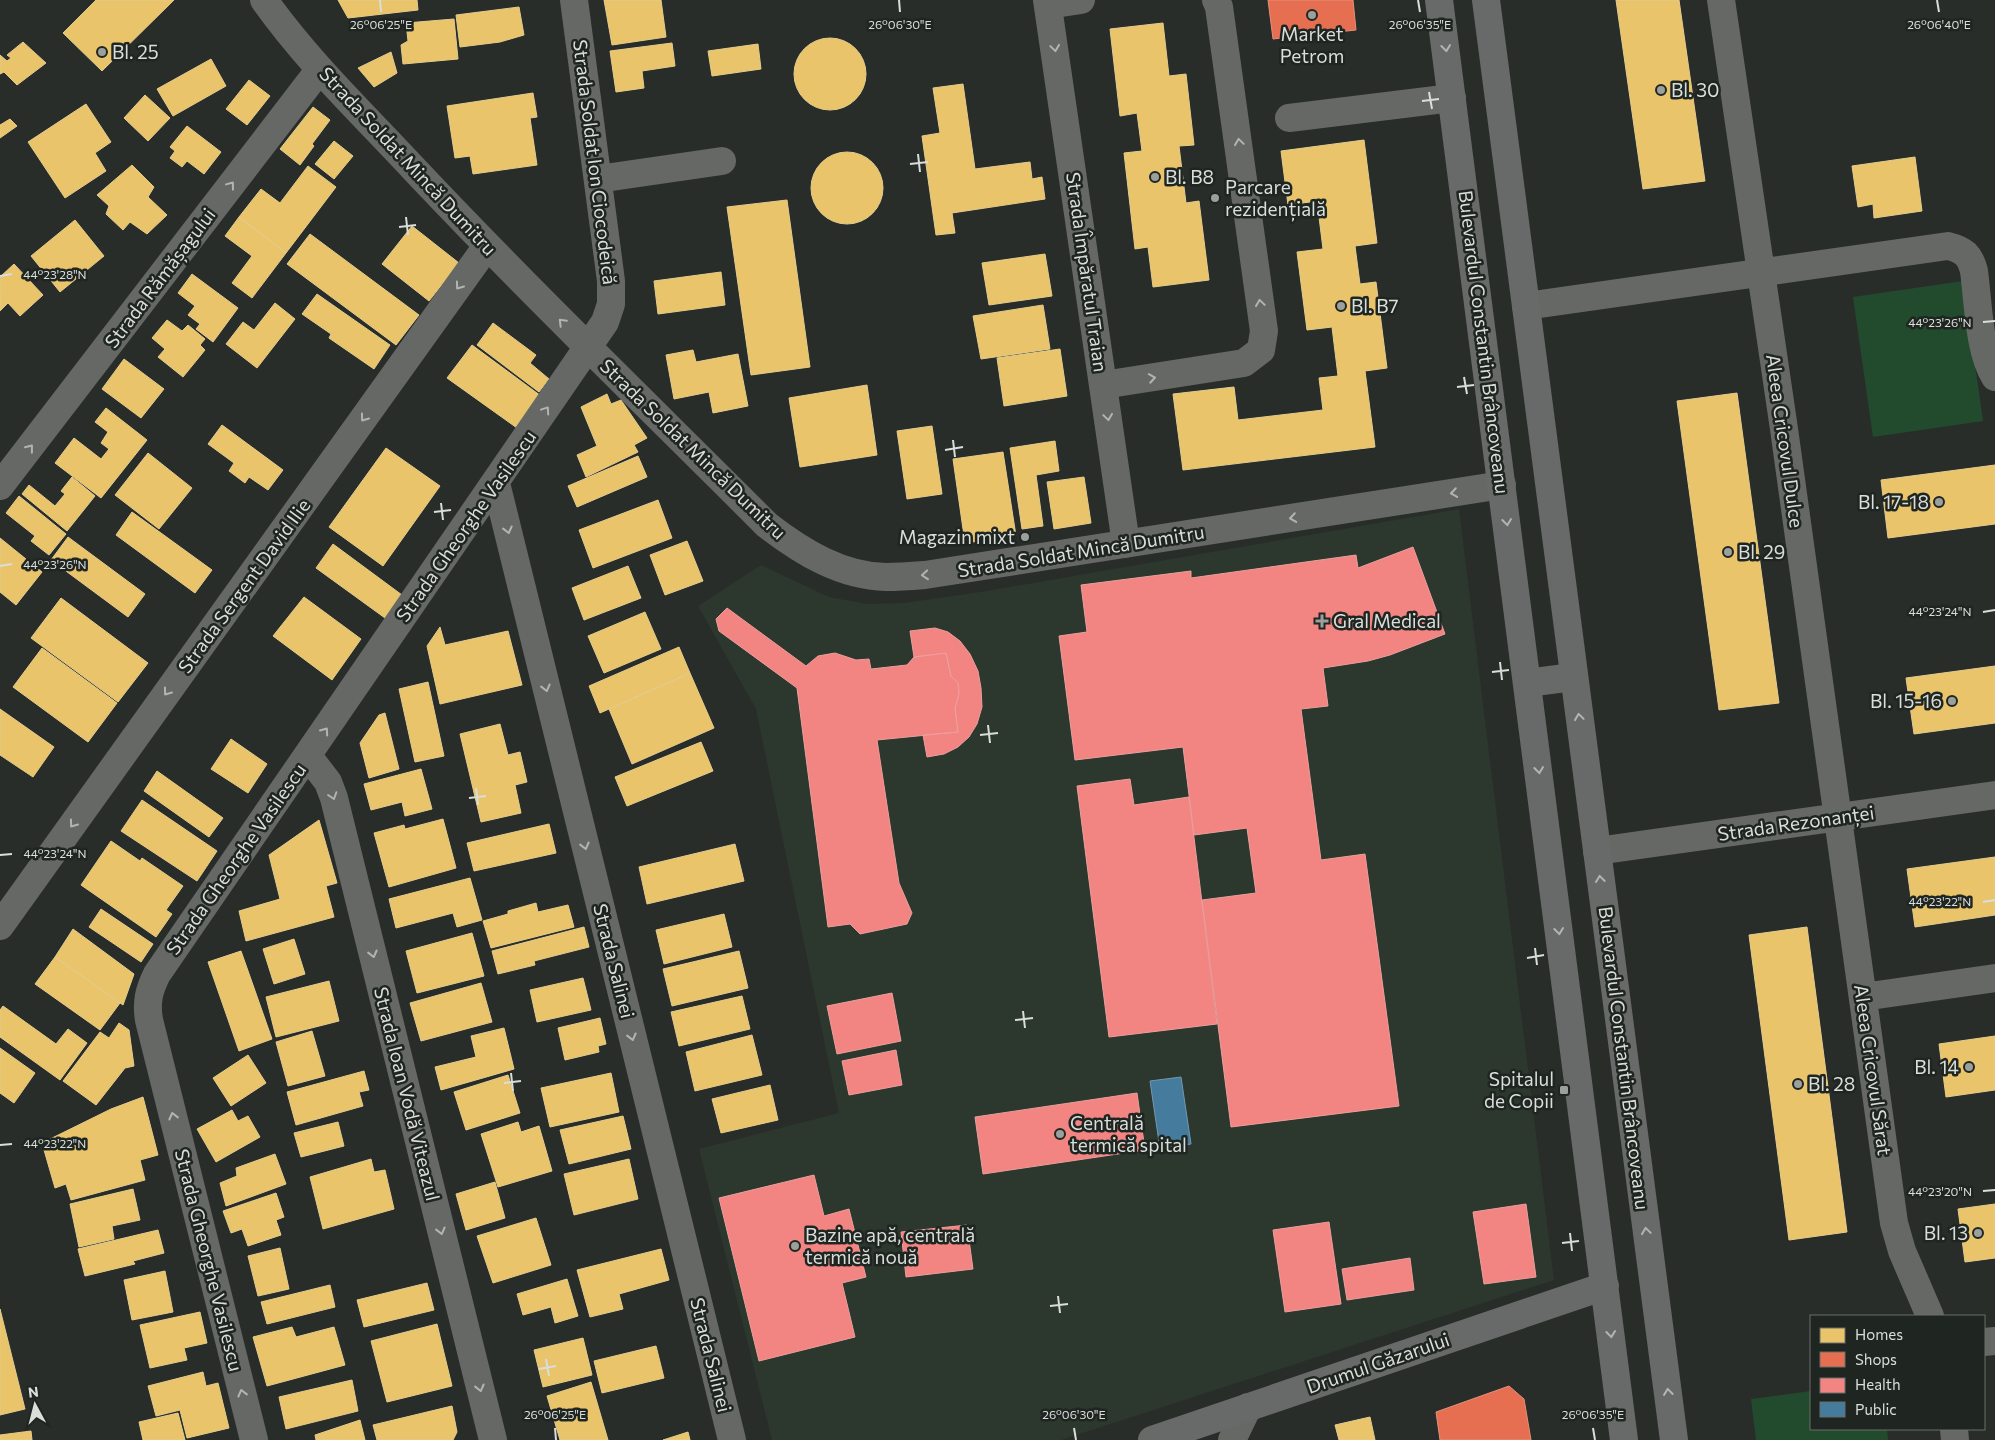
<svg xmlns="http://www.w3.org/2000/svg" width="1995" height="1440" font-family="Commissioner,sans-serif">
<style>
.built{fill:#2c372d}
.green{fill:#224b2d}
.homes{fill:#e9c46a;stroke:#e4cc8c}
.shops{fill:#e76f51;stroke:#e3907a}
.health{fill:#f28482;stroke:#eb9f9d}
.public{fill:#457b9d;stroke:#7299b0}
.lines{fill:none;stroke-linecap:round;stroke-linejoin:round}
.street{stroke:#666866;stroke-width:28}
.secondary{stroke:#686a69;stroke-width:28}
.oneway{stroke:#b1b5b2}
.oneway2{stroke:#b2b5b3}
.ticks{fill:none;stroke:#dadedb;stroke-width:2}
.poi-dot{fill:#9ca09d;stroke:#1f2520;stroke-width:2}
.labels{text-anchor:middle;stroke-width:5;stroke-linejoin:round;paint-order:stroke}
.poi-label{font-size:19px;fill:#dadedb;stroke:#1f2520;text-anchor:start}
.street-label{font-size:19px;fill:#dadedb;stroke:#1f2520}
.ticks-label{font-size:12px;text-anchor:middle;fill:#dadedb;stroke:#1f2520;stroke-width:5;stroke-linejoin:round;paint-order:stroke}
</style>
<rect width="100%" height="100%" fill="#292d2a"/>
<path class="built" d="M1459 509 1554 1280 1061 1440H772L699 1149 839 1113 756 709 698 606 761 565 829 597 867 604 904 603 987 591Z"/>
<path class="green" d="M1963 281 1983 421 1873 437 1853 297Z
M1811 1391V1429H1887L1888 1440H1756L1751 1399Z"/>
<path class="homes" d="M96 0H174L102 71 63 33Z
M338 0H417L418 10 348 18Z
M604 0H661L666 37 612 45Z
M1616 0H1679L1705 181 1643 189Z
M519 7 524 35 500 42 460 47 456 15Z
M454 19 458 59 403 64 401 45 408 41 406 23Z
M1163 23 1169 76 1186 74 1194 145 1179 146 1186 203 1199 201 1209 280 1153 287 1148 247 1135 249 1124 153 1142 151 1137 113 1120 116 1110 29Z
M794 74a36 36 0 1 1 72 0a36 36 0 1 1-72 0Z
M23 42 46 63 17 85 4 72 0 74V55L7 61 11 58 7 55Z
M672 43 675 66 642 71 644 88 616 92 610 51Z
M758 44 761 69 712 76 708 51Z
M391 52 397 73 374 87 358 68Z
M211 59 226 86 173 116 157 89Z
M249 80 270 96 247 125 226 109Z
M963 84 975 169 1030 162 1032 179 1042 177 1045 199 952 213 955 233 936 235 922 136 940 133 933 88Z
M533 93 537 117 530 118 537 165 473 174 470 156 455 158 447 106Z
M145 95 170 118 148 141 124 118Z
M86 104 111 142 95 153 106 171 65 198 28 142Z
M313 107 330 120 312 144 314 146 300 165 280 149Z
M10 119 17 126 0 138V125Z
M187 126 221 152 204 174 187 161 182 167 170 158 175 151 170 147Z
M1364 140 1377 243 1355 246 1360 284 1376 282 1387 368 1365 371 1375 447 1183 470 1173 394 1234 387 1238 420 1323 410 1319 378 1338 376 1332 327 1307 330 1297 252 1323 249 1317 201 1288 205 1281 151Z
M334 141 353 156 334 179 315 164Z
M811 188a36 36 0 1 1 72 0a36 36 0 1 1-72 0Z
M1915 157 1922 211 1874 218 1873 204 1858 207 1852 166Z
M132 165 154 187 148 197 167 215 147 234 130 222 123 230 106 214 109 206 97 195Z
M308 166 336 187 286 253 239 217 261 189 280 203Z
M787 200 810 367 751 375 727 207Z
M239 217 286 253 252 298 232 283 252 256 225 236Z
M75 220 104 256 60 292 31 256Z
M412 226 459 263 429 301 382 264Z
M310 234 419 315 396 345 287 264Z
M1045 254 1052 296 989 305 982 263Z
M14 264 43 295 20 316 8 303 0 311V277Z
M721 272 725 305 658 314 654 281Z
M192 274 238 308 213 342 196 329 200 324 188 315 195 306 178 293Z
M317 294 390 345 374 369 329 338 331 334 302 314Z
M275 303 295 319 257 368 226 344 243 322 254 330Z
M1043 305 1050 349 981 359 973 316Z
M167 320 182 331 188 325 205 339 200 345 205 350 183 377 158 357 165 349 152 338Z
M493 323 536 355 530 363 549 379 539 392 477 345Z
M472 345 541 396 517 428 447 378Z
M1060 349 1067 396 1004 406 997 358Z
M693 350 696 362 738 354 748 406 713 413 709 392 674 399 666 355Z
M124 359 164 389 141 418 102 389Z
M867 385 877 455 800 467 789 398Z
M1737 393 1779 703 1719 710 1677 401Z
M607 394 611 404 621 400 647 438 634 445 638 452 586 477 577 455 597 446 581 407Z
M106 408 147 440 101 498 55 463 74 438 101 459 109 449 101 443 108 432 95 422Z
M222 425 283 470 268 490 249 477 245 483 229 471 234 463 208 444Z
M932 426 942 494 907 499 897 431Z
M1055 441 1059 471 1036 475 1043 526 1022 529 1010 448Z
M386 448 440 486 383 566 329 527Z
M1003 452 1016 536 965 543 953 459Z
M148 453 192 488 159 529 115 495Z
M638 456 647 477 577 507 568 486Z
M1995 465V524L1888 538 1881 480Z
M72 477 95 496 67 531 22 494 29 485 55 506 65 494 61 491Z
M1084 477 1091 523 1054 529 1047 482Z
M19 496 66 534 49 555 31 541 35 536 6 513Z
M658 500 672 538 593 568 579 530Z
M132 512 212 570 195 593 116 535Z
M68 537 145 594 128 617 51 560Z
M0 538 42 572 16 605 0 592Z
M687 541 703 581 665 595 650 555Z
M333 544 402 595 385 618 316 568Z
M628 566 641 598 584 620 572 588Z
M304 597 361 639 332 680 273 636Z
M61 598 148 663 118 702 31 638Z
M645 612 661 649 604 673 588 636Z
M440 627 445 645 508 631 522 685 440 704 427 646Z
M679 647 690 673 600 713 589 686Z
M42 648 117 703 88 742 13 687Z
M1995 666V723L1914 734 1906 678Z
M690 673 714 728 632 764 609 709Z
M428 682 444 756 415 762 399 689Z
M0 709 54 747 33 777 0 755Z
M385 713 399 769 369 778 360 743 379 715Z
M500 724 508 755 520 752 527 782 515 785 521 813 481 822 460 734Z
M231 739 267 764 248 793 211 769Z
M701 742 713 771 627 806 615 777Z
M421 769 432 809 405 816 402 802 371 810 364 784Z
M157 771 223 818 209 837 144 791Z
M142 800 217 851 197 881 121 831Z
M443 819 456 868 389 887 374 833 404 825 405 829Z
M319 820 337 883 326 886 334 917 246 941 239 911 280 899 269 855Z
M549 824 556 853 474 871 467 843Z
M111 841 140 861 142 858 183 886 166 910 172 914 156 937 81 885Z
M735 844 744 881 647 904 639 867Z
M1995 857V915L1915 927 1907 869Z
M470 878 482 920 457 927 453 913 396 928 389 899Z
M536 903 538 912 568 905 574 927 491 948 483 921 508 914V911Z
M101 909 153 944 141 962 89 927Z
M724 914 732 947 664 964 656 930Z
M584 927 589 947 534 961 535 965 498 974 492 951Z
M1807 927 1847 1232 1789 1240 1749 935Z
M73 929 134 974 123 1005 55 957Z
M472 933 484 976 417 993 406 951Z
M294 939 305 974 274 984 263 949Z
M241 951 272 1039 239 1051 208 962Z
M739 951 748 988 672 1006 663 969Z
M55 957 120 1003 100 1030 35 984Z
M583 978 591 1010 537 1022 530 990Z
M329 981 339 1021 276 1037 266 997Z
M481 983 492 1022 421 1041 410 1003Z
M742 996 750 1029 679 1046 671 1012Z
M3 1006 56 1044 68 1029 87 1043 60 1080 0 1037V1010Z
M600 1018 606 1044 598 1046 599 1052 565 1060 558 1028Z
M119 1023 129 1030 134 1066 125 1068 96 1105 63 1081 100 1032 109 1038Z
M504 1028 514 1069 441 1090 435 1067 476 1057 471 1036Z
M312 1031 325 1076 288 1086 276 1042Z
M752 1035 762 1075 695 1091 686 1052Z
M1995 1036V1090L1946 1097 1939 1044Z
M0 1048 35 1073 14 1103 0 1093Z
M248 1055 266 1083 231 1106 213 1078Z
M364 1071 369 1090 359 1092 363 1106 296 1125 287 1092Z
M611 1073 619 1112 550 1127 541 1088Z
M508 1075 520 1113 466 1130 454 1092Z
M770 1085 778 1120 721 1133 712 1099Z
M143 1097 158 1155 140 1160 145 1180 71 1200 66 1184 55 1188 42 1143 111 1109Z
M232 1110 238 1121 248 1116 260 1137 216 1162 197 1129Z
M623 1116 631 1149 569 1164 560 1130Z
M338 1122 344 1146 301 1157 294 1133Z
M518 1122 521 1132 539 1126 552 1171 498 1187 481 1134Z
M275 1154 286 1184 226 1206 220 1183 237 1176 236 1168Z
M371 1159 374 1172 385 1170 394 1209 323 1229 310 1177Z
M629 1159 638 1199 574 1215 564 1174Z
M495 1182 505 1218 466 1230 456 1194Z
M133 1189 140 1220 112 1226 114 1239 79 1247 70 1204Z
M276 1193 284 1217 276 1220 281 1235 248 1246 242 1229 231 1233 223 1211Z
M1995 1204V1258L1965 1262 1958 1209Z
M536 1218 551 1265 493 1283 477 1236Z
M158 1230 164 1253 133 1261 135 1264 85 1276 78 1249Z
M280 1248 289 1289 258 1296 248 1256Z
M661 1249 669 1280 619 1294 623 1309 590 1317 577 1270Z
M165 1271 173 1312 132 1320 124 1280Z
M567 1279 578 1316 555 1323 551 1307 523 1315 517 1294Z
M427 1283 434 1310 364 1327 357 1300Z
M330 1285 335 1307 267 1324 261 1302Z
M0 1309 25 1409 0 1415Z
M200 1312 207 1343 184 1348 187 1360 150 1368 140 1325Z
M437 1324 452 1386 387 1402 371 1341Z
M292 1327 296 1337 334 1327 345 1365 267 1386 253 1337Z
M583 1338 592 1375 543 1387 534 1350Z
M656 1346 664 1378 602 1393 594 1361Z
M203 1372 206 1386 218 1383 229 1428 187 1438 180 1410 156 1416 148 1386Z
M352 1380 358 1411 286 1429 279 1397Z
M591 1382 608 1440H560L547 1396Z
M452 1406 457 1432 453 1440H377L373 1425Z
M178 1413 185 1440H143L139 1422Z
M1370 1417 1375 1440H1339L1335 1425Z
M360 1420 365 1440H316L315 1435Z
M31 1431 32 1440H0V1435Z
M688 1432 690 1440H663Z"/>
<path class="shops" d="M1268 0H1353L1356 30 1273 39Z
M1509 1386 1524 1399 1531 1440H1440L1436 1412Z"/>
<path class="health" d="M1413 547 1445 634 1390 655 1368 661 1323 668 1328 706 1301 709 1321 860 1365 854 1399 1106 1231 1127 1202 900 1256 893 1247 828 1194 835 1183 747 1075 760 1059 636 1087 632 1081 585 1191 571V578L1356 555 1358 568Z
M727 608 806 666 818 656 835 653 856 660 869 659 871 669 907 665 914 657 946 653 951 676 958 683 959 694 955 708 958 732 877 740 899 883 912 913 907 924 860 934 850 924 828 927 797 688 719 631 716 619Z
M935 628 948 632 960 641 970 654 978 671 981 688 982 707 977 724 969 737 958 747 944 754 927 757 923 735 958 732 955 708 959 694 958 683 951 676 946 653 914 657 910 631Z
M1130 779 1134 805 1189 797 1217 1024 1109 1037 1077 786Z
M892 993 901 1041 837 1054 827 1006Z
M896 1050 902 1085 849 1095 842 1061Z
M1137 1093 1145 1150 983 1174 975 1117Z
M814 1175 824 1216 849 1209 866 1277 842 1283 855 1337 759 1361 719 1198Z
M1526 1204 1536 1277 1484 1284 1473 1212Z
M1329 1222 1341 1304 1285 1312 1273 1230Z
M967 1225 973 1269 906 1277 901 1232Z
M1410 1258 1414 1290 1347 1300 1342 1269Z"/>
<path class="public" d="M1181 1077 1191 1144 1160 1149 1150 1081Z"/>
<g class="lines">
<path class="street" d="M264 0C307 61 363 114 414 169 529 291 649 407 767 525 802 552 841 576 886 577 899 577 912 576 925 575L1502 485
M1047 0 1126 544
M1721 0 1784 429 1894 1223 1902 1251 1930 1316
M1048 5 1081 0
M1289 118 1452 98
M598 179 722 161
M1526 306 1948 246C1964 250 1970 255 1974 271 1978 301 1979 352 1995 377
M1103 385 1244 363 1261 350 1264 331 1219 7 1216 0
M496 483 732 1440
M0 486 320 69
M308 756 328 782 334 798 493 1440
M1597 851 1995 795
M0 926 487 246
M1863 997 1995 978
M1984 1342 1995 1341
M1954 1429 1955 1440
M254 1440 149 1020C146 1002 149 990 157 974L605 322 611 304V281L574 0
M1232 1440 1248 1407"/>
<path class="secondary" d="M1439 0 1624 1440
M1486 0 1674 1440
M1527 683 1573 677
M1152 1440 1605 1286"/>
</g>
<defs><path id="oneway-chevron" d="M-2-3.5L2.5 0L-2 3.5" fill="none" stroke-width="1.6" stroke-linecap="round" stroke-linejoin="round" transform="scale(1.25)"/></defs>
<g class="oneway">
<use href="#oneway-chevron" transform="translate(1055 48) rotate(82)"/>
<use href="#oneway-chevron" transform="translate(1239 142) rotate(-98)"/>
<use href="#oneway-chevron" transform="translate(231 185) rotate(-53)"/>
<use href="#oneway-chevron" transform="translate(459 286) rotate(126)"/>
<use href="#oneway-chevron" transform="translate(1260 303) rotate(-98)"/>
<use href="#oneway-chevron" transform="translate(562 322) rotate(-135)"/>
<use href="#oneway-chevron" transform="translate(1152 378) rotate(-9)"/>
<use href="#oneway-chevron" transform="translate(546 410) rotate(-56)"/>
<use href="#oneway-chevron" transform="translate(1108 417) rotate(82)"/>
<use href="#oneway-chevron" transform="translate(364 418) rotate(126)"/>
<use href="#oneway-chevron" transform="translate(30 448) rotate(-52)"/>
<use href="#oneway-chevron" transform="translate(1454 493) rotate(171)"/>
<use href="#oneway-chevron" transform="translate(1293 518) rotate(171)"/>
<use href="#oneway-chevron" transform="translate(508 530) rotate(76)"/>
<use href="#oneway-chevron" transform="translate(925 575) rotate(175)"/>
<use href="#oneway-chevron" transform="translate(546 688) rotate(76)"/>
<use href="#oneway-chevron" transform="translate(167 692) rotate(126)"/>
<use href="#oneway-chevron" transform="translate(325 731) rotate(-55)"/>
<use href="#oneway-chevron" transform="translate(333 796) rotate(72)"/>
<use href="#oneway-chevron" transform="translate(73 824) rotate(126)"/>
<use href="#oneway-chevron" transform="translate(585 846) rotate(76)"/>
<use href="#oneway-chevron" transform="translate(373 954) rotate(76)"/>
<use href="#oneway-chevron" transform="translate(632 1037) rotate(76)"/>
<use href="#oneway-chevron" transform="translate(173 1116) rotate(-104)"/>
<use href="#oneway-chevron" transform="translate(441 1231) rotate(76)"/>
<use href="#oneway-chevron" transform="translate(480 1388) rotate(76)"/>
<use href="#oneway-chevron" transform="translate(242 1393) rotate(-104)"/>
</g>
<g class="oneway2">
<use href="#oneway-chevron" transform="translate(1446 48) rotate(83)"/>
<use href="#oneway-chevron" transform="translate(1507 522) rotate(83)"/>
<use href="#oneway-chevron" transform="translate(1579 717) rotate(-98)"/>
<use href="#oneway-chevron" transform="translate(1539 770) rotate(83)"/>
<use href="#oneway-chevron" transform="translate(1600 879) rotate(-97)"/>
<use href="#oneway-chevron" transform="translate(1559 931) rotate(83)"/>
<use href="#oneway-chevron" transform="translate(1646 1231) rotate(-98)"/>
<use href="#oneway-chevron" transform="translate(1611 1334) rotate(83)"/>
<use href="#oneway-chevron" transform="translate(1668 1392) rotate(-97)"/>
</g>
<path class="ticks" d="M380 0 381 12M899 0 900 12M1418 0 1420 12M1937 0 1939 12M1429 92 1432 109M1422 101 1439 99M918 154 920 172M910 164 928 162M406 217 408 235M399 227 416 225M0 276 12 274M1983 322 1995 321M1464 377 1467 394M1457 387 1474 385M953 440 955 457M945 450 963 447M441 503 443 520M434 512 451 510M0 566 12 564M1983 612 1995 610M1500 662 1502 680M1492 672 1509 670M988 725 990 743M980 735 998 733M476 788 478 805M469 798 486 796M0 855 12 854M1983 902 1995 900M1535 948 1537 965M1527 958 1544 955M1023 1011 1025 1028M1015 1020 1033 1018M511 1073 513 1091M504 1083 521 1081M0 1145 12 1144M1983 1191 1995 1190M1570 1233 1572 1251M1562 1243 1579 1241M1058 1296 1060 1313M1050 1306 1068 1304M546 1359 549 1376M539 1369 556 1366M555 1428 556 1440M1074 1428 1076 1440M1593 1428 1595 1440"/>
<g class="poi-dot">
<circle cx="1312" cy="15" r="5"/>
<circle cx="102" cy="52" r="5"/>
<circle cx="1661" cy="90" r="5"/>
<circle cx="1155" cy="177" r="5"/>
<circle cx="1215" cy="198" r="5"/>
<circle cx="1341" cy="306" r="5"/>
<circle cx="1939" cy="502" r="5"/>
<circle cx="1025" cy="537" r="5"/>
<circle cx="1728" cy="552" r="5"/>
<path d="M1319.5 613.5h5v5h5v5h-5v5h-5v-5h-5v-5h5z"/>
<circle cx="1952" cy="701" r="5"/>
<circle cx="1969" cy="1067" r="5"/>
<circle cx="1798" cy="1084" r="5"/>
<rect x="1559" y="1085" width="10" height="10" rx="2.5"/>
<circle cx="1060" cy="1134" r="5"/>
<circle cx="1978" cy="1233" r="5"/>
<circle cx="795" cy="1246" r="5"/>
</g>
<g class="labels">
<g class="poi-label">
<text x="1312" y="41" text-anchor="middle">Market<tspan x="1312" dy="22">Petrom</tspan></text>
<text x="112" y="59">Bl. 25</text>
<text x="1671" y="97">Bl. 30</text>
<text x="1165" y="184">Bl. B8</text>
<text x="1225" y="194">Parcare<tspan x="1225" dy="22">rezidențială</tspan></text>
<text x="1351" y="313">Bl. B7</text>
<text x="1929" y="509" text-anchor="end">Bl. 17-18</text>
<text x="1015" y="544" text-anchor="end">Magazin mixt</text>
<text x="1738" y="559">Bl. 29</text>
<text x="1333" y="628">Gral Medical</text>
<text x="1942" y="708" text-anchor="end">Bl. 15-16</text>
<text x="1959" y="1074" text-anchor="end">Bl. 14</text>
<text x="1554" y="1086" text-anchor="end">Spitalul<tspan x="1554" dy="22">de Copii</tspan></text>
<text x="1808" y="1091">Bl. 28</text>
<text x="1070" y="1130">Centrală<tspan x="1070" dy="22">termică spital</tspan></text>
<text x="1968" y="1240" text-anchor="end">Bl. 13</text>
<text x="805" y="1242">Bazine apă, centrală<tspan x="805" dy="22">termică nouă</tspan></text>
</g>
<g class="street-label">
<text transform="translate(408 161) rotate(47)" y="7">Strada Soldat Mincă Dumitru</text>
<text transform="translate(595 162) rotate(83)" y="7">Strada Soldat Ion Ciocodeică</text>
<text transform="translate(1087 272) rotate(82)" y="7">Strada Împăratul Traian</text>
<text transform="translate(160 278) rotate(-53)" y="7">Strada Rămășagului</text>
<text transform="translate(1484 342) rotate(83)" y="7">Bulevardul Constantin Brâncoveanu</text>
<text transform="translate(1785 441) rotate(82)" y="7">Aleea Cricovul Dulce</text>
<text transform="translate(693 449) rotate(44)" y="7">Strada Soldat Mincă Dumitru</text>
<text transform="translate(466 526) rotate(-55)" y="7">Strada Gheorghe Vasilescu</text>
<text transform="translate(1081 551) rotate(-9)" y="7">Strada Soldat Mincă Dumitru</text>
<text transform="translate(244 586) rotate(-54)" y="7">Strada Sergent David Ilie</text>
<text transform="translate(1796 823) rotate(-8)" y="7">Strada Rezonanței</text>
<text transform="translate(236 859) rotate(-55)" y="7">Strada Gheorghe Vasilescu</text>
<text transform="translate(614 961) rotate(76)" y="7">Strada Salinei</text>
<text transform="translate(1624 1058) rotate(83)" y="7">Bulevardul Constantin Brâncoveanu</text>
<text transform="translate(1873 1070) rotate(82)" y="7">Aleea Cricovul Sărat</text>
<text transform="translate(407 1094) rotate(76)" y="7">Strada Ioan Vodă Viteazul</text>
<text transform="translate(209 1260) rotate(76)" y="7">Strada Gheorghe Vasilescu</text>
<text transform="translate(711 1355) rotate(76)" y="7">Strada Salinei</text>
<text transform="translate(1378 1363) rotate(-19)" y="7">Drumul Găzarului</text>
</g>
</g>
<g class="ticks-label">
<text x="381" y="29">26°06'25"E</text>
<text x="900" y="29">26°06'30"E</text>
<text x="1420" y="29">26°06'35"E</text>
<text x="1939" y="29">26°06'40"E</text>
<text x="55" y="279">44°23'28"N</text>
<text x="1940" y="327">44°23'26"N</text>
<text x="55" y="569">44°23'26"N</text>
<text x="1940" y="616">44°23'24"N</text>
<text x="55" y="858">44°23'24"N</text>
<text x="1940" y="906">44°23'22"N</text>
<text x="55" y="1148">44°23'22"N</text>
<text x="1940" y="1196">44°23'20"N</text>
<text x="555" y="1419">26°06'25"E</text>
<text x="1074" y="1419">26°06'30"E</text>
<text x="1593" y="1419">26°06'35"E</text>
</g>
<rect x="1810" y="1315" width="175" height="115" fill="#1f2520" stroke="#6a6f6b"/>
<rect x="1820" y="1328" width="25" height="15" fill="#e9c46a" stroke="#6a6f6b"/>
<text x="1855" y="1340" font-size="15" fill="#dadedb">Homes</text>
<rect x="1820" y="1352" width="25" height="15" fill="#e76f51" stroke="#6a6f6b"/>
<text x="1855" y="1365" font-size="15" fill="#dadedb">Shops</text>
<rect x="1820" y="1378" width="25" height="15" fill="#f28482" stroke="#6a6f6b"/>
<text x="1855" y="1390" font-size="15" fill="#dadedb">Health</text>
<rect x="1820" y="1402" width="25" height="15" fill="#457b9d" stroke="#6a6f6b"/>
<text x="1855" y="1415" font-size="15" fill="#dadedb">Public</text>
<g transform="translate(35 1405) rotate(353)" stroke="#1f2520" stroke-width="4" paint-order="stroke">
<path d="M0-4L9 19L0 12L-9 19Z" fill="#dadedb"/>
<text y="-8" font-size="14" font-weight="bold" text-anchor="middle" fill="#dadedb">N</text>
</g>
</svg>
